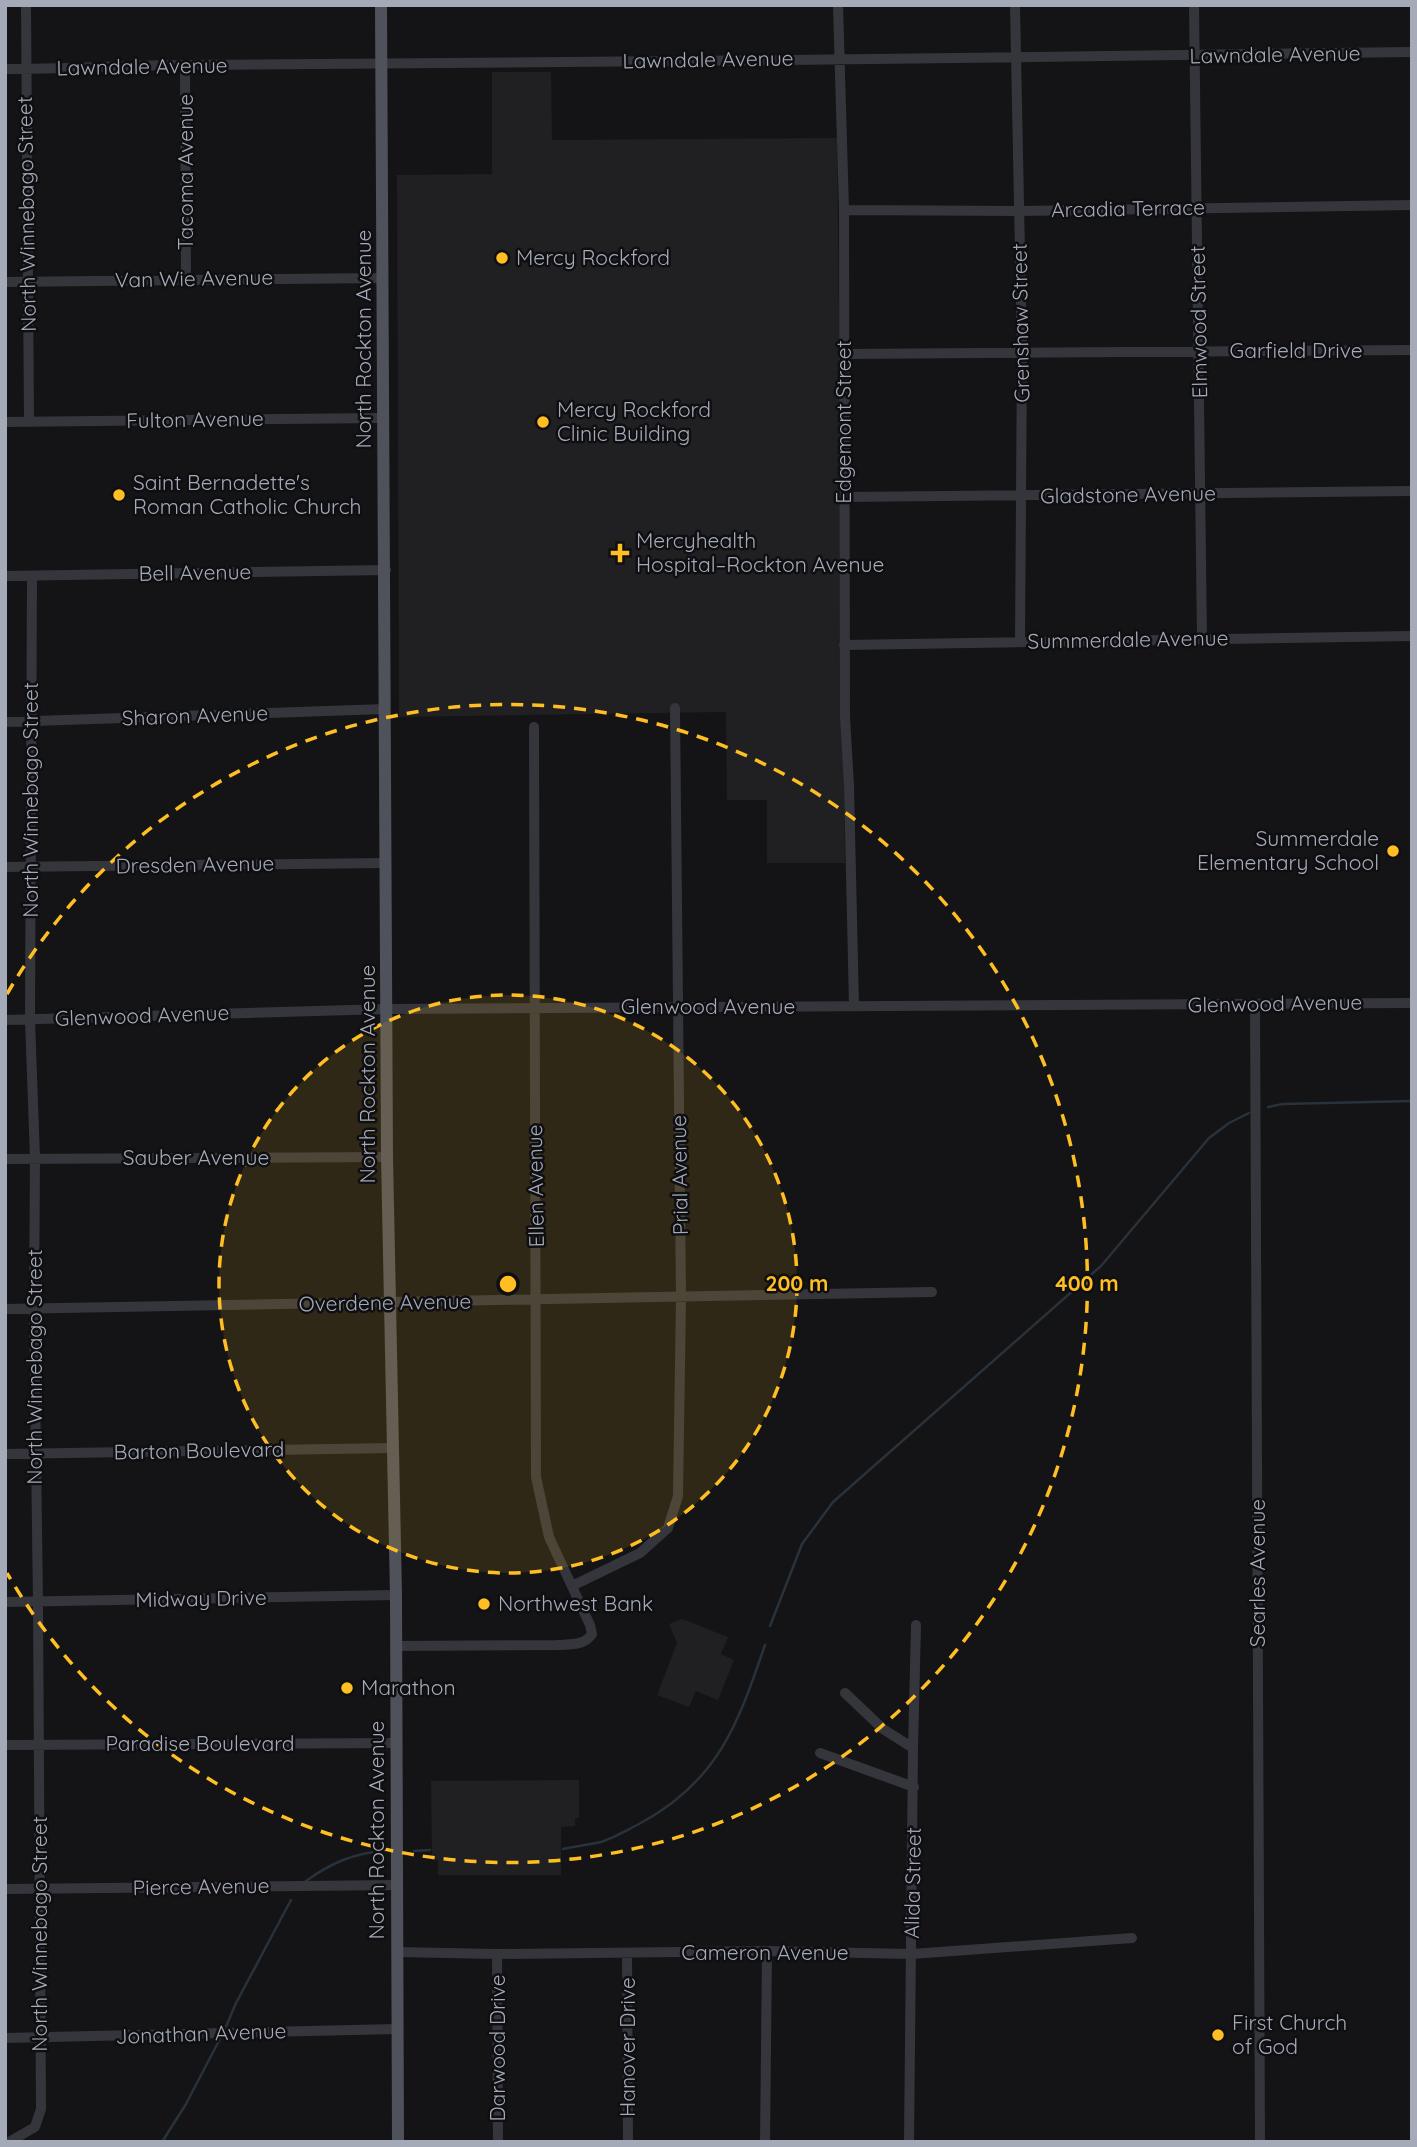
<svg xmlns="http://www.w3.org/2000/svg" width="1417" height="2147" font-family="Quicksand,sans-serif">
<style>
.built{fill:#202023}
.lines{fill:none;stroke-linecap:round;stroke-linejoin:round}
.stream{stroke:#29323b;stroke-width:2.5}
.minor{stroke:#35363c;stroke-width:10}
.major{stroke:#50525b;stroke-width:12}
.ring{fill:none;stroke:#ffbf23;stroke-width:3.5;stroke-dasharray:12 9}
.poi-dot{fill:#ffbf23;stroke:#0f0f11;stroke-width:2.5}
.labels{text-anchor:middle;stroke-width:5;stroke-linejoin:round;paint-order:stroke}
.street-label{font-size:21px;fill:#a4aab8;stroke:#0f0f11}
.poi-label{font-size:21px;fill:#a4aab8;stroke:#0f0f11;text-anchor:start}
.centre{fill:#ffbf23;stroke:#0f0f11;stroke-width:3.5}
.ring-label{font-size:21px;text-anchor:middle;font-weight:bold;fill:#ffbf23;stroke:#0f0f11;stroke-width:5;stroke-linejoin:round;paint-order:stroke}
</style>
<rect width="100%" height="100%" fill="#141416"/>
<path class="built" d="M492 72H551L552 140 837 138 845 863H767V800H727L726 712 399 717 397 175 492 174Z
M682 1619 728 1637 721 1654 734 1660 718 1700 696 1691 689 1707 657 1695 677 1643 669 1624Z
M579 1780V1818H575V1826L561 1827V1875H438V1861L432 1857 431 1781Z"/>
<g class="lines">
<path class="stream" d="M1268 1107 1283 1104 1412 1101
M770 1626 802 1544 833 1502 1101 1266 1209 1138 1229 1123 1249 1113
M563 1849C576 1846 588 1845 601 1842 614 1838 627 1830 639 1824 718 1782 738 1724 765 1645
M414 1851 430 1850
M306 1881C331 1863 354 1853 384 1851
M225 2029 236 2003 291 1900
M162 2142 186 2104 222 2035"/>
<path class="minor" d="M26 5 29 422
M838 5 844 210 845 716 849 786 854 1006
M1015 5 1022 353 1020 642
M1194 5 1202 639
M185 65 186 279
M5 69C67 69 128 65 189 65 597 62 1004 59 1412 52
M844 210 1019 211 1412 205
M5 282 383 278
M844 354 1412 350
M5 422 384 418
M844 497 1412 491
M5 576 386 570
M844 645 1412 636
M5 722 385 709
M5 867 386 863
M1255 1004 1260 2142
M5 1020 387 1009 1412 1003
M5 1159 387 1157
M5 1309 932 1292
M5 1454 393 1448
M572 1586 640 1553 668 1528 678 1496 681 1297 675 708
M5 1602 396 1595
M396 1646 557 1645C571 1644 584 1646 592 1634L590 1625 549 1537 536 1477 534 727
M845 1693 883 1729 913 1748
M5 1745 396 1743
M820 1753 914 1787
M5 1889 397 1885
M397 1952 497 1954 767 1951 912 1954 1132 1938
M627 1953 628 2142
M497 1954 498 2142
M5 2038 397 2029
M9 2142 35 2127 41 2109 38 1602 34 1309 35 1158 30 1020 32 576
M765 2142 767 1951
M909 2142 913 1748 916 1625"/>
<path class="major" d="M381 5 387 1157 396 1595 398 2142"/>
</g>
<circle cx="508" cy="1284" r="289" fill="#ffbf23" fill-opacity=".12"/>
<g class="ring">
<circle cx="508" cy="1284" r="289"/>
<path d="M7 994A579 579 0 1 1 7 1573"/>
</g>
<g class="poi-dot">
<circle cx="502" cy="258" r="7"/>
<circle cx="543" cy="422" r="7"/>
<circle cx="119" cy="495" r="7"/>
<path d="M616.5 542.5h7v7h7v7h-7v7h-7v-7h-7v-7h7z"/>
<circle cx="1393" cy="851" r="7"/>
<circle cx="484" cy="1604" r="7"/>
<circle cx="347" cy="1688" r="7"/>
<circle cx="1218" cy="2035" r="7"/>
</g>
<g class="labels">
<g class="street-label">
<text transform="translate(1275 55) rotate(-1)" y="7">Lawndale Avenue</text>
<text transform="translate(708 60) rotate(-1)" y="7">Lawndale Avenue</text>
<text transform="translate(142 67) rotate(-1)" y="7">Lawndale Avenue</text>
<text transform="translate(186 172) rotate(-90)" y="7">Tacoma Avenue</text>
<text transform="translate(1128 209) rotate(-1)" y="7">Arcadia Terrace</text>
<text transform="translate(27 214) rotate(-91)" y="7">North Winnebago Street</text>
<text transform="translate(194 279) rotate(-1)" y="7">Van Wie Avenue</text>
<text transform="translate(1199 322) rotate(-91)" y="7">Elmwood Street</text>
<text transform="translate(1021 323) rotate(-91)" y="7">Grenshaw Street</text>
<text transform="translate(364 339) rotate(-90)" y="7">North Rockton Avenue</text>
<text x="1296" y="358">Garfield Drive</text>
<text transform="translate(195 420) rotate(-1)" y="7">Fulton Avenue</text>
<text transform="translate(844 422) rotate(-90)" y="7">Edgemont Street</text>
<text transform="translate(1128 495) rotate(-1)" y="7">Gladstone Avenue</text>
<text transform="translate(195 573) rotate(-1)" y="7">Bell Avenue</text>
<text transform="translate(1128 640) rotate(-1)" y="7">Summerdale Avenue</text>
<text transform="translate(195 716) rotate(-2)" y="7">Sharon Avenue</text>
<text transform="translate(31 800) rotate(-90)" y="7">North Winnebago Street</text>
<text transform="translate(195 865) rotate(-1)" y="7">Dresden Avenue</text>
<text transform="translate(1275 1004) rotate(-1)" y="7">Glenwood Avenue</text>
<text x="708" y="1014">Glenwood Avenue</text>
<text transform="translate(142 1016) rotate(-2)" y="7">Glenwood Avenue</text>
<text transform="translate(368 1074) rotate(-90)" y="7">North Rockton Avenue</text>
<text x="196" y="1165">Sauber Avenue</text>
<text transform="translate(680 1175) rotate(-91)" y="7">Prial Avenue</text>
<text transform="translate(536 1186) rotate(-91)" y="7">Ellen Avenue</text>
<text transform="translate(385 1303) rotate(-1)" y="7">Overdene Avenue</text>
<text transform="translate(35 1367) rotate(-90)" y="7">North Winnebago Street</text>
<text transform="translate(199 1451) rotate(-1)" y="7">Barton Boulevard</text>
<text transform="translate(1258 1573) rotate(-90)" y="7">Searles Avenue</text>
<text transform="translate(201 1599) rotate(-1)" y="7">Midway Drive</text>
<text x="200" y="1751">Paradise Boulevard</text>
<text transform="translate(377 1830) rotate(-90)" y="7">North Rockton Avenue</text>
<text transform="translate(913 1883) rotate(-89)" y="7">Alida Street</text>
<text transform="translate(201 1887) rotate(-1)" y="7">Pierce Avenue</text>
<text transform="translate(40 1934) rotate(-90)" y="7">North Winnebago Street</text>
<text x="765" y="1960">Cameron Avenue</text>
<text transform="translate(201 2034) rotate(-2)" y="7">Jonathan Avenue</text>
<text transform="translate(628 2047) rotate(-90)" y="7">Hanover Drive</text>
<text transform="translate(498 2048) rotate(-90)" y="7">Darwood Drive</text>
</g>
<g class="poi-label">
<text x="516" y="265">Mercy Rockford</text>
<text x="557" y="417">Mercy Rockford<tspan x="557" dy="24">Clinic Building</tspan></text>
<text x="133" y="490">Saint Bernadette's<tspan x="133" dy="24">Roman Catholic Church</tspan></text>
<text x="636" y="548">Mercyhealth<tspan x="636" dy="24">Hospital–Rockton Avenue</tspan></text>
<text x="1379" y="846" text-anchor="end">Summerdale<tspan x="1379" dy="24">Elementary School</tspan></text>
<text x="498" y="1611">Northwest Bank</text>
<text x="361" y="1695">Marathon</text>
<text x="1232" y="2030">First Church<tspan x="1232" dy="24">of God</tspan></text>
</g>
</g>
<circle cx="508" cy="1284" r="10" class="centre"/>
<g class="ring-label">
<text x="797" y="1291">200 m</text>
<text x="1087" y="1291">400 m</text>
</g>
<rect width="1417" height="2147" fill="none" stroke="#a4aab8" stroke-width="14"/>
</svg>
